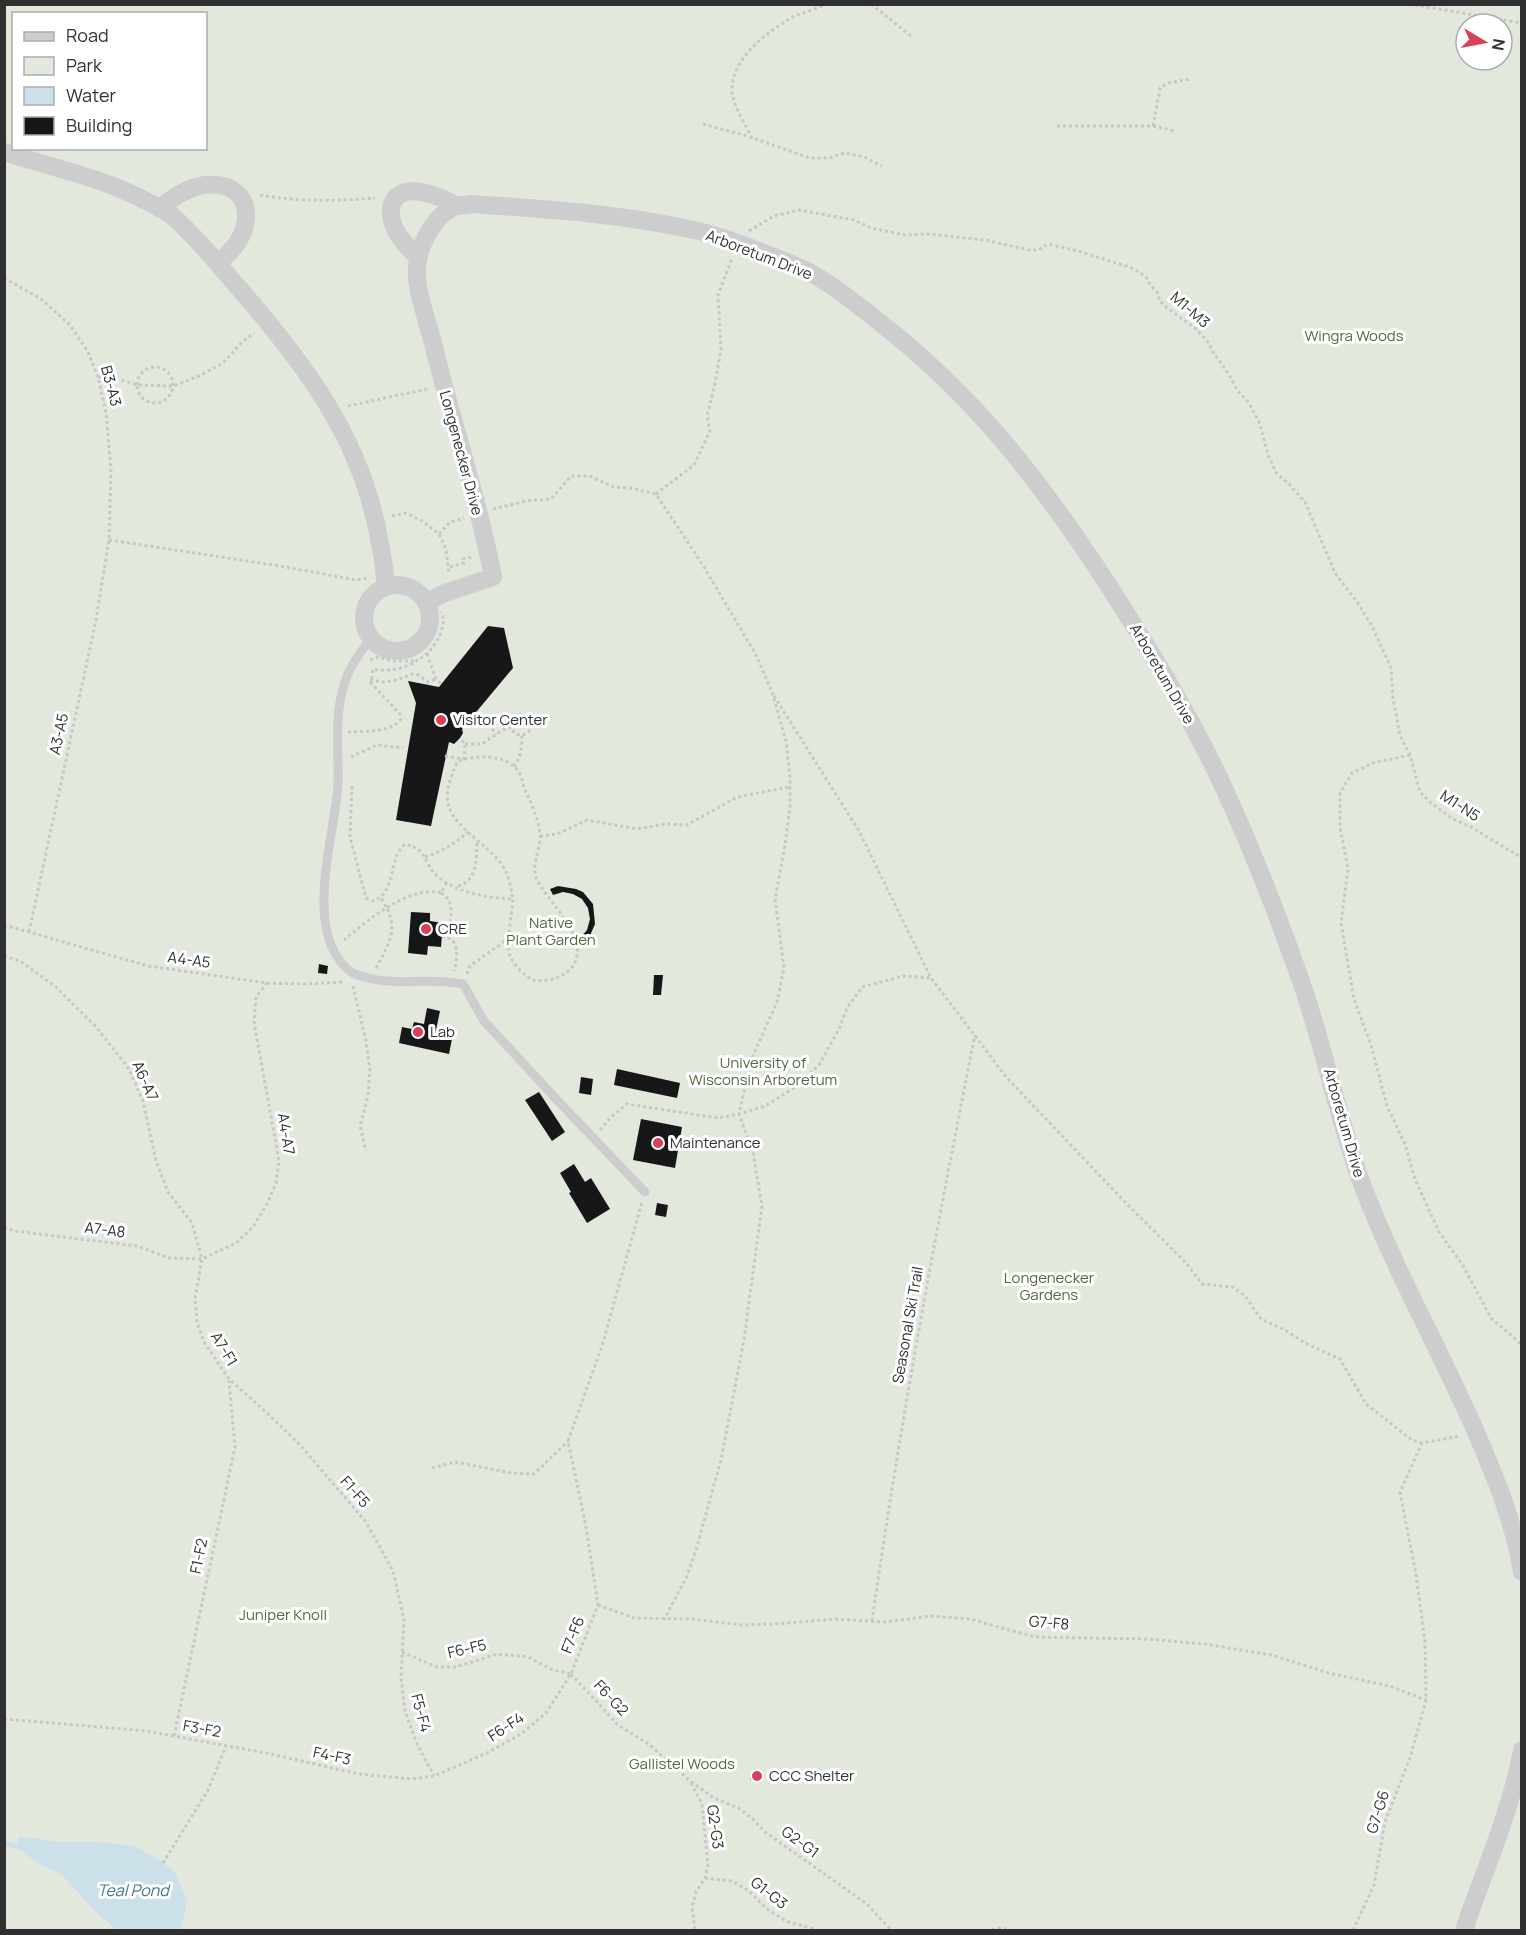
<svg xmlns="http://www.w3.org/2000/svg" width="1526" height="1935" font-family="Manrope,sans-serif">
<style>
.green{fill:#e3e8dc;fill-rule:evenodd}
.water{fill:#cce0ea}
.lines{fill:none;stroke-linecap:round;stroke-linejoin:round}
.stream{stroke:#cce0ea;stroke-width:5}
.building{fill:#171717}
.path{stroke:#c7c7c7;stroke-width:3;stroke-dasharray:3 3;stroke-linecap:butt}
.lane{stroke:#cdcdcd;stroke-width:9}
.street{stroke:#cdcdcd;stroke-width:18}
.poi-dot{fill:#d84056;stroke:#fff;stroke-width:2}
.labels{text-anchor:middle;stroke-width:6;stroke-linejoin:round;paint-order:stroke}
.street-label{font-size:15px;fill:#303030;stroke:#fff}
.park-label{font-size:15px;fill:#566840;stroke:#fff}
.poi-label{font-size:15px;fill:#303030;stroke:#fff;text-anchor:start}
.water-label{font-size:16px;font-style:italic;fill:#43758c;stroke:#fff}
</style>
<rect width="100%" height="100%" fill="#fff"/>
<path class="green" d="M5 5H1521V1930H5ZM14 14H206V148H14ZM1466 24H1502V60H1466Z"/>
<path class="water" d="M19 1837 36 1838 56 1842H96L133 1846 155 1857 170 1868 175 1873 187 1900 181 1930H117L95 1911 61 1874 41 1865 17 1848Z"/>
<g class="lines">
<path class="stream" d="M4 1843 23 1848"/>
</g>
<path class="building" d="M488 626 504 628 513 668 462 729 463 733 460 738 454 744 449 742 431 826 396 820 416 703 408 681 439 687Z
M558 886 576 889 583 892 593 904 595 924 588 940 582 943 580 938 587 930 590 919 588 908 582 899 573 894 563 892 553 895 550 889Z
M411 912 430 913V921L443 923 441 947 428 946 427 955 408 953Z
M319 964 328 966 327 974 318 973Z
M654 975H663L661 995H653Z
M427 1008 440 1011 435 1035 452 1039 449 1054 399 1043 402 1027 412 1029 414 1022 424 1024Z
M617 1069 680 1083 677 1098 614 1085Z
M581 1077 593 1079 591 1095 579 1093Z
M539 1092 565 1132 552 1141 525 1100Z
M641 1119 682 1127 675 1168 633 1160Z
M574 1164 585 1182 591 1178 610 1209 587 1223 569 1193 571 1192 560 1173Z
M657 1203 668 1205 666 1217 655 1215Z
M756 1769 763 1773 757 1783 750 1779Z"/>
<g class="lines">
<path class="path" d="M871 4 911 36
M1409 4 1522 23
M703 124 744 135 810 158H829L845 153 864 157 882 166
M1057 126H1153L1175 131
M1153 126 1160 88 1168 83 1190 79
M752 138C746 126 733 105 732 91 731 59 766 33 791 18 802 12 815 10 826 4
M260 195C299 202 336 201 375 198
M749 231 774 216 799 210 854 220 871 228 905 235 927 234 985 240 1029 250H1038L1048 244 1078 251 1129 267 1139 272 1146 277 1151 286 1157 292 1160 301 1166 307 1196 329 1208 342 1213 352 1228 373 1237 390 1249 403 1260 424 1268 455 1277 474 1288 483 1305 502 1335 573 1357 602 1372 626 1391 668 1393 698 1400 736 1410 755 1420 792 1431 803 1453 819 1471 827 1522 858
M4 278 41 299 70 325 88 352 98 377 106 413 111 470 109 540 96 620 29 932
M137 385a18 18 0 1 1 36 0a18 18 0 1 1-36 0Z
M98 377H111L138 385 173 386 199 376 223 363 242 342 254 333
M348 406 427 389
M656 494 694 465 710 431 707 416 715 384 721 349 718 295 732 258
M493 509 526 501 551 499 571 476H589L614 487 630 488 656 494 704 567 756 655 772 692 786 741 790 778V807L785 845 775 899 784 968 777 1002 751 1060 739 1114 753 1153 762 1206 744 1340 721 1460 696 1550 687 1576 664 1620
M392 516 406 513 422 521 439 534 446 549 449 574
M439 534 450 522 464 518
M109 540 280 566 356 580 367 578
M450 567 464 563 463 559 472 557
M427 654 436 679 441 684
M370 660 378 657 393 661H414
M370 680 384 682 397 680 412 674 418 675 428 682 436 679
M774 696 859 831 931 978 1007 1078 1124 1201 1187 1264 1202 1284 1233 1287 1245 1296 1261 1319 1285 1330 1305 1343 1340 1359 1366 1404 1412 1440 1422 1443
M476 712 486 719 496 735
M511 725a10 10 0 1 1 20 0a10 10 0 1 1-20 0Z
M348 732C364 731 391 733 401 719L400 714 371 683 373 669C399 675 430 659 440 635 443 626 445 620 441 612
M465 744H482L501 731 511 727
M1410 755 1373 763 1352 773 1340 793V827L1348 869 1341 923 1354 999 1371 1045 1387 1106 1405 1144 1415 1179 1439 1232 1462 1264 1491 1318 1522 1345
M445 756 464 759 465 744 460 738
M351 757 377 745 403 748
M514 767C521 756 522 747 522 734
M352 786 350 837 366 898 374 901C398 889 387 860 405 844 428 849 423 863 437 876 456 893 488 898 513 899 512 915 505 946 511 958 515 966 526 978 534 980 551 983 575 974 577 955 581 930 548 901 537 880 530 866 541 849 540 835 539 821 533 808 528 796 524 789 523 781 520 774 509 753 477 755 458 761 439 801 445 813 478 841 488 850 500 859 506 872 510 880 511 891 513 899
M540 836 557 834 587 820 637 829 665 824 687 825 737 797 789 787
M425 857C443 851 454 844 468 832
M458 886C478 880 476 860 477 842
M441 893C457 902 450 920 447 936
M4 925 148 966 267 983 305 984 344 982
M442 936C460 938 458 957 454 971
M344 940C368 920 409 885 441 893L447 882
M4 956 20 961 56 987 97 1028 129 1069 143 1101 156 1161 168 1192 192 1223 202 1259 195 1299 197 1322 204 1342 229 1379 269 1415 301 1446 366 1522 393 1571 404 1619 401 1678 405 1711 417 1744 434 1776
M376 968C391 940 400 927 381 898
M467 974 470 966 508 939
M353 986 366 1041 370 1071 368 1096 360 1126 366 1151
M600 1130 611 1117 627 1104 718 1118 739 1114 765 1106 794 1088 819 1065 839 1029 847 1008 862 987 903 976 931 978
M4 1227 14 1231 137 1246 169 1258 202 1259 236 1243 253 1227 267 1204 276 1183 279 1161 254 1022 256 997 267 983
M432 1468 455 1462 511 1473 534 1474 568 1441
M598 1605 634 1618 692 1619 742 1625 775 1624 834 1619 885 1622 931 1616 970 1619 1035 1637 1146 1639 1205 1644 1271 1655 1329 1673 1389 1686 1426 1700
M872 1621C900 1425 936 1230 975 1035
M402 1652 437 1667H456L497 1654 528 1657 553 1670 571 1674
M571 1674 618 1725 650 1745 690 1781 714 1798 738 1808 751 1817 765 1832 867 1904 891 1930
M4 1719 146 1731 266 1753 359 1774 411 1779 434 1776 487 1753 521 1734 546 1713 571 1674 598 1605 586 1527 568 1441 602 1346 642 1202
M174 1736 235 1447 229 1381
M691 1783 702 1804 708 1865 705 1878 696 1892 692 1907 695 1930
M163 1863 208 1790 226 1746
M705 1878 732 1881 749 1891 767 1909 786 1921 817 1930
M992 1930 999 1928 1010 1930
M1353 1930 1374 1885 1385 1822 1410 1758 1426 1700 1425 1641 1416 1575 1400 1492 1422 1443 1460 1436"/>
<path class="lane" d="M371 638C360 653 349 667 344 685 334 716 339 752 338 784 335 838 301 933 351 972 355 975 362 976 368 978 399 986 432 977 463 984L484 1021 558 1101 645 1192"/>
<path class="street" d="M4 152C52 168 102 177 146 201 154 205 163 209 170 214 194 234 217 263 238 287 302 361 359 434 378 533 381 551 386 568 385 587
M159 208C173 198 188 187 205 185 244 181 257 213 237 243 232 251 224 257 218 264
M418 258C410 249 400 240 395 229 391 221 389 210 393 202 404 180 442 197 456 206
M364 618a33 33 0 1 1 66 0a33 33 0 1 1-66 0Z
M427 602 445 593 493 577C478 498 452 422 433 343 428 323 415 288 417 268 418 246 435 213 457 206 461 205 467 205 471 204 542 209 614 213 684 228 712 233 738 243 764 253 781 260 800 266 816 276 840 290 862 308 883 325 975 397 1040 481 1103 577 1147 645 1190 715 1224 788 1251 847 1275 908 1297 970 1323 1040 1336 1114 1362 1184 1394 1269 1439 1348 1475 1430 1495 1476 1514 1522 1522 1572
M1464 1930C1484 1871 1511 1811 1522 1750"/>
</g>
<g class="poi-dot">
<circle cx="441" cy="720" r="6"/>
<circle cx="426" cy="929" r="6"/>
<circle cx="418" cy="1032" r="6"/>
<circle cx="658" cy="1143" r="6"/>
<circle cx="757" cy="1776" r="6"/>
</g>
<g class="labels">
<g class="street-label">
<text transform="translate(759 255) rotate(21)" y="5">Arboretum Drive</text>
<text transform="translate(1190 310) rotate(41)" y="5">M1-M3</text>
<text transform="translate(111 386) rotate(75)" y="5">B3-A3</text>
<text transform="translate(461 453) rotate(75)" y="5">Longenecker Drive</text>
<text transform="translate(1162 674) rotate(60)" y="5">Arboretum Drive</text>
<text transform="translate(59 734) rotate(-78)" y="5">A3-A5</text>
<text transform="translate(1460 806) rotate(33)" y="5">M1-N5</text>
<text transform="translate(189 960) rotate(8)" y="5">A4-A5</text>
<text transform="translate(145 1081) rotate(66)" y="5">A6-A7</text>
<text transform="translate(1344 1123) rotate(74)" y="5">Arboretum Drive</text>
<text transform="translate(286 1134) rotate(81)" y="5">A4-A7</text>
<text transform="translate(105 1230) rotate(7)" y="5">A7-A8</text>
<text transform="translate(908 1325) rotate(-80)" y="5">Seasonal Ski Trail</text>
<text transform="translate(224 1349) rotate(59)" y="5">A7-F1</text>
<text transform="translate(355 1492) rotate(49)" y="5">F1-F5</text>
<text transform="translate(199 1556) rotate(-78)" y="5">F1-F2</text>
<text transform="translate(1049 1623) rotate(5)" y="5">G7-F8</text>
<text transform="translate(573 1635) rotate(-69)" y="5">F7-F6</text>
<text transform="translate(467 1649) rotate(-13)" y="5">F6-F5</text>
<text transform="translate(611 1698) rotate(47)" y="5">F6-G2</text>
<text transform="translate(421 1713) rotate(75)" y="5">F5-F4</text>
<text transform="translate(506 1727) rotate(-33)" y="5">F6-F4</text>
<text transform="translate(202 1729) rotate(10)" y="5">F3-F2</text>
<text transform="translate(332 1756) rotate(12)" y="5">F4-F3</text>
<text transform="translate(1378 1812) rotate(-73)" y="5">G7-G6</text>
<text transform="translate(715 1827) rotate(82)" y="5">G2-G3</text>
<text transform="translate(800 1842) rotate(36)" y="5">G2-G1</text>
<text transform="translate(769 1893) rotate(38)" y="5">G1-G3</text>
</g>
<g class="park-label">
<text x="1354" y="341">Wingra Woods</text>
<text x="551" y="928">Native<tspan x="551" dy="17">Plant Garden</tspan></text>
<text x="763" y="1068">University of<tspan x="763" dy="17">Wisconsin Arboretum</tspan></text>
<text x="1049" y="1283">Longenecker<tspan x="1049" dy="17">Gardens</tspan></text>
<text x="283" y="1620">Juniper Knoll</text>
<text x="682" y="1769">Gallistel Woods</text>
</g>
<g class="poi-label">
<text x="453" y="725">Visitor Center</text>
<text x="438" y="934">CRE</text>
<text x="430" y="1037">Lab</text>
<text x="670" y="1148">Maintenance</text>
<text x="769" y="1781">CCC Shelter</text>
</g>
<g class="water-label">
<text x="133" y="1896">Teal Pond</text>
</g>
</g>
<rect width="1526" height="1935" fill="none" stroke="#303030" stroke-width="12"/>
<rect x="12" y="12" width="195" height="138" fill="#ffffff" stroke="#acacac" stroke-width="1.5"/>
<rect x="24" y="32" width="30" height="9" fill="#cdcdcd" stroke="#acacac" stroke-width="1.5"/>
<text x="66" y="42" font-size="18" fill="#303030">Road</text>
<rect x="24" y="57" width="30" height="18" fill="#e3e8dc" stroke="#acacac" stroke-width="1.5"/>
<text x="66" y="72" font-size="18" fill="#303030">Park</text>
<rect x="24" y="87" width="30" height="18" fill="#cce0ea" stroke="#acacac" stroke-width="1.5"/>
<text x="66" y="102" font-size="18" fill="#303030">Water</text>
<rect x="24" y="117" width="30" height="18" fill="#171717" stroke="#acacac" stroke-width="1.5"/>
<text x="66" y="132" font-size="18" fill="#303030">Building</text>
<g transform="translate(1484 42) rotate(100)"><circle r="28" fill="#ffffff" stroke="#acacac" stroke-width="1.5"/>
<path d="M0-4.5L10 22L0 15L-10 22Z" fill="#d84056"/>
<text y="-9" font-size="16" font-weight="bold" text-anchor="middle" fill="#303030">N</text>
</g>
</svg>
